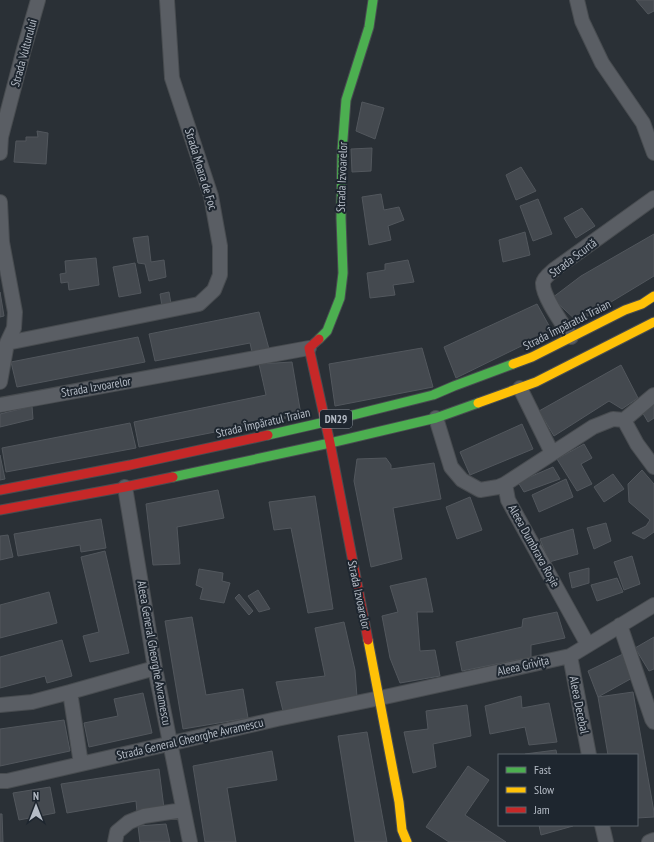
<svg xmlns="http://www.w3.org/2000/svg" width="654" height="842" font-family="'PT Sans Narrow',sans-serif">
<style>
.building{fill:#44494f;stroke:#52575d}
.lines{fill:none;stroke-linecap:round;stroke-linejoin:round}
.street-casing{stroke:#484c50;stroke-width:16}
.fast-casing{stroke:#484c50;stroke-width:11}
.slow-casing{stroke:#484c50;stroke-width:11}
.jam-casing{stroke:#484c50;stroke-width:11}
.street{stroke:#5a5e64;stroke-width:14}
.fast{stroke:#4caf50;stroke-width:9}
.slow{stroke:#ffc107;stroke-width:9}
.jam{stroke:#c62828;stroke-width:9}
.labels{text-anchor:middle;stroke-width:4;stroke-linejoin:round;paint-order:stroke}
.shield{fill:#1e262f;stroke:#888f99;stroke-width:1}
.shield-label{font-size:11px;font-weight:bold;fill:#b5bcc6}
.street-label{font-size:12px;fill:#b5bcc6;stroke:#1e262f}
</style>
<rect width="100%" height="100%" fill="#2a3036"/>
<path class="building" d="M636 0H654V11L648 14Z
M362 102 384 108 375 139 356 131Z
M37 131 48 133 46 164 14 162 16 141H26V137H38Z
M372 148 371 171 352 172 351 149Z
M521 167 536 191 516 200 506 175Z
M381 194 384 210 399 207 404 220 388 226 391 240 369 245 362 197Z
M538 199 552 234 533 241 520 206Z
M582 208 595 226 576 238 564 218Z
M525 232 530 255 503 262 499 240Z
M654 234V276L578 322 552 298 581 276Z
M148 236 151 262 164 260 166 277 149 281 145 264 138 263 133 238Z
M96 258 99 285 69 290 68 282 61 283 60 274 66 273 65 261Z
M408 260 414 282 393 285 395 295 370 298 367 273 385 270V264Z
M135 263 141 293 119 297 113 267Z
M0 292 4 316 0 317Z
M169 292 171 304 162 306 160 294Z
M537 304 552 331 456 378 444 347Z
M259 312 269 349 252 352 250 343 155 361 149 334Z
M138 337 145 362 17 387 11 362Z
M422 348 433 387 335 406 329 364Z
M292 362 301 415 139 447 134 422 266 395 259 364Z
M621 365 638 398 622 409 609 401 554 436 539 411Z
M654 401V418L648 422 641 410Z
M32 406 33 419 0 427V414Z
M130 423 136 448 6 472 2 448Z
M522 424 533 449 470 475 460 452Z
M584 444 592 458 581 464 592 484 577 491 557 459Z
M0 455 5 479 0 480Z
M386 458 391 465V469L434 463 441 499 393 508 402 559 371 567 354 481 357 459Z
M553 467 560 479 524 492 518 482Z
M642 470 654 484V532L644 539 632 533 646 526 650 520 629 502 628 484Z
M613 474 624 489 604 502 594 487Z
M566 479 573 497 539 512 532 495Z
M218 490 224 518 177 527 180 564 153 565 146 504Z
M315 496 333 609 308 613 291 528 274 530 269 502Z
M470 497 482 530 457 539 446 507Z
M101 519 106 548 81 552 80 545 18 556 14 534Z
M606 523 611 541 594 549 587 528Z
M573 529 578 554 549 562 540 539Z
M8 535 13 557 0 560V536Z
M105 551 129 653 90 662 83 636 99 632 81 557Z
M632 556 640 584 624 590 614 562Z
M589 568V583L572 588 569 573Z
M199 569 223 573 222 581 230 583 224 603 200 599 203 588 196 585Z
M426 578 433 612H417L420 651 435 650 440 676 400 683 390 658 382 616 398 612 390 586Z
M617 578 623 592 597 601 591 585Z
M258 590 270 609 259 612 248 596Z
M49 592 57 623 0 638V605Z
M239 594 253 611 249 615 235 598Z
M557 612 565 638 531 645V657L462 671 456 642 522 627 523 619Z
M192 617 206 695 243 689 248 718 183 729 165 621Z
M344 622 355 670 357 697 283 711 276 682 325 676 315 628Z
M654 637V669L649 671 635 648Z
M62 640 72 676 47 683 45 676 0 688V657Z
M623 654 634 677 598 697 588 671Z
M633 692 654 812V817L637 818V755H608L598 697Z
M143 693 152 733 89 747 84 723 118 716 114 699Z
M521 696 522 708 549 703 557 742 529 745 525 727 490 734 485 706Z
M467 705 471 736 433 744 436 767 413 773 404 732 428 729 426 711Z
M64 720 70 751 0 766V729Z
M367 732 387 842H355L338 736Z
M556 750 557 755H526L525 754Z
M272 751 277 780 227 788 236 842H205L193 766Z
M468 766 489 780 465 815 506 842H449L426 827Z
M159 769 164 808 137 812 136 801 67 813 61 784Z
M50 787 55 813 19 820 13 793Z
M0 814H2L3 842H0Z
M166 824 170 842H140L138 826Z
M539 825H573V826L541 835Z"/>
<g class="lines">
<g class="street-casing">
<path id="street" d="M577 0 582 21 602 63 643 123 654 153
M0 153 1 137 24 49 38 0
M0 202 2 242 15 312 14 328 7 343 0 382
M571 337C564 326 542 296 543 283 544 277 551 273 555 269L654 198
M7 343 199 304 214 290 220 275V246L211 196 172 78 167 0
M520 388 552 453
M0 405 309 348
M436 418 451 467 462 480 480 490 498 487 505 484 508 500 588 645
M624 420 654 395
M505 484 593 427 613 419 624 420 637 444 654 467
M125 487 155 668 190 842
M620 625 652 719 654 722
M570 656 589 755
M70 692 155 668
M0 705 32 702 70 692 81 764
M0 781H7L277 719 380 698 570 656 654 605
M602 825 606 842
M115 842 117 832 129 822 144 816 183 810
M649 842 654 840"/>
</g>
<g class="fast-casing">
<path id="fast" d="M319 339 327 331 340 298 343 273 341 218 342 151 346 100 369 27 373 0
M268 435 325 422 433 395 454 386 513 364
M173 477 330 443 436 418 478 403"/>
</g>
<g class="slow-casing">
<path id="slow" d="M513 364 532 357 625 310 642 304 654 296
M478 403 536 382 654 322
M368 640 399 802 402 830 407 842"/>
</g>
<g class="jam-casing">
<path id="jam" d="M319 339 309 348 330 443 368 640
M0 490 130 465 268 435
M0 510 125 487 173 477"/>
</g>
<use href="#street" class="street"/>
<use href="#fast" class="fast"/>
<use href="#slow" class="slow"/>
<use href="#jam" class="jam"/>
</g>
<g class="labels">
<rect class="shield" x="320" y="410" width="32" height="18" rx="3"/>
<g class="shield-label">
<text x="336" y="423">DN29</text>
</g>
<g class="street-label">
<text transform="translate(24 53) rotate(-75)" y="4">Strada Vulturului</text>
<text transform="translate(201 169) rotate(73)" y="4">Strada Moara de Foc</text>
<text transform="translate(342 177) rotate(-88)" y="4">Strada Izvoarelor</text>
<text transform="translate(573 258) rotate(-37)" y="4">Strada Scurtă</text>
<text transform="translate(567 325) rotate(-27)" y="4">Strada Împăratul Traian</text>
<text transform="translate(96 387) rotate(-10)" y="4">Strada Izvoarelor</text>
<text transform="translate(263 423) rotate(-13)" y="4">Strada Împăratul Traian</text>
<text transform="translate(534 546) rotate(61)" y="4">Aleea Dumbrava Roșie</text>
<text transform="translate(359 595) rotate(78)" y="4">Strada Izvoarelor</text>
<text transform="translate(154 653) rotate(80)" y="4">Aleea General Gheorghe Avramescu</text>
<text transform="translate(523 666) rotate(-13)" y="4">Aleea Grivița</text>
<text transform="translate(579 705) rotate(79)" y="4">Aleea Decebal</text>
<text transform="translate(190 739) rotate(-13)" y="4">Strada General Gheorghe Avramescu</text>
</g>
</g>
<rect x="498" y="754" width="140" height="72" fill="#1e262f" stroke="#5a626b"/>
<rect x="506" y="767" width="20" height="6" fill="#4caf50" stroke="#5a626b"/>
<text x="534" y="774" font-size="12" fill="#b5bcc6">Fast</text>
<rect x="506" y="787" width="20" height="6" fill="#ffc107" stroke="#5a626b"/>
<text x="534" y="794" font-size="12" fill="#b5bcc6">Slow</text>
<rect x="506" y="807" width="20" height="6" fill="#c62828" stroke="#5a626b"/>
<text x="534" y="814" font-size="12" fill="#b5bcc6">Jam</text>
<g transform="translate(36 806)" stroke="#1e262f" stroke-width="3" paint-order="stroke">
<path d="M0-3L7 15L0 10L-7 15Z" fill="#b5bcc6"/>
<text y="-6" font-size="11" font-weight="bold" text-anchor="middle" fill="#b5bcc6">N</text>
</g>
</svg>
